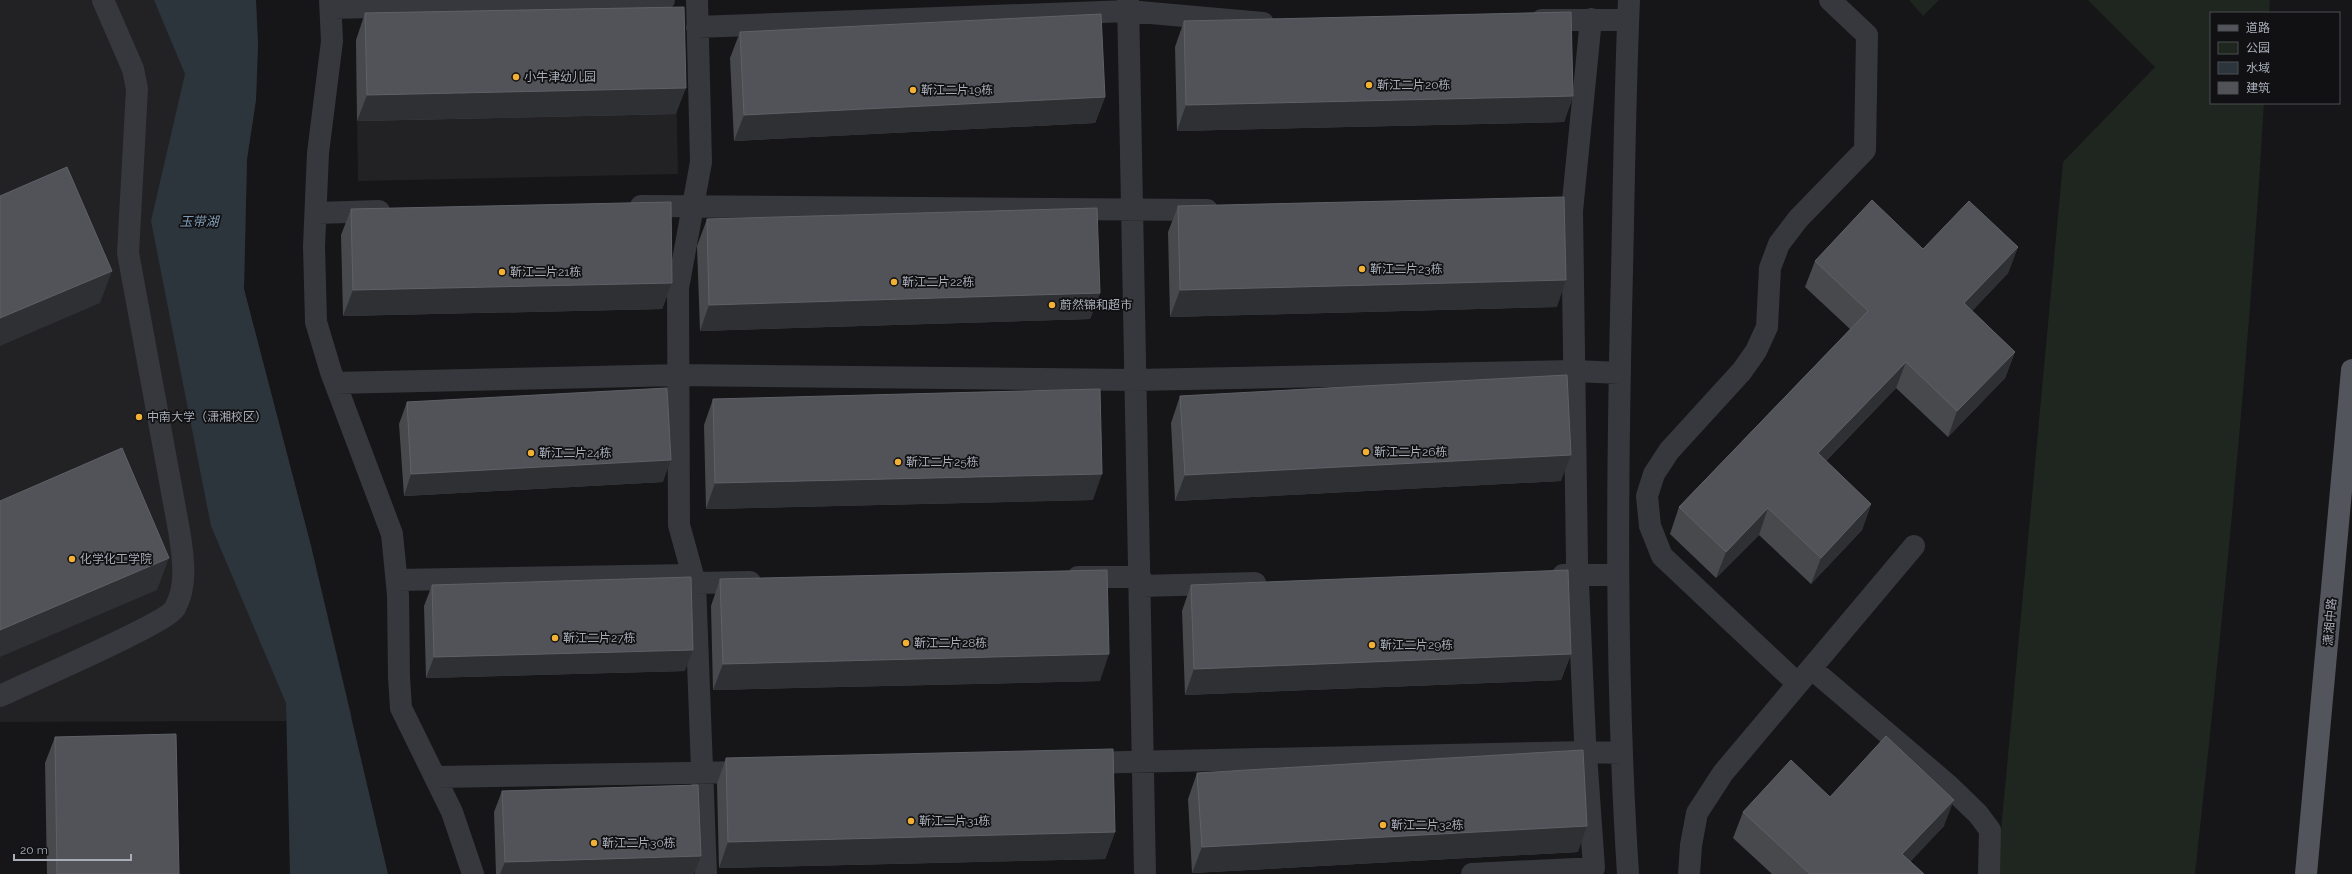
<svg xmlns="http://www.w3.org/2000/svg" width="2352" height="874" font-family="Raleway,'Noto Sans SC',sans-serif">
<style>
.built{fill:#222225}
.green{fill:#1e261f}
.water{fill:#2c353c}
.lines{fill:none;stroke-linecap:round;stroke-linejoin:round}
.minor{stroke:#37383d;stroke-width:22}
.major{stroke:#53555c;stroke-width:22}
.wall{fill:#47494d}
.shaded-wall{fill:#2f3033}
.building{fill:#525359;stroke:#5f6168}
.poi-dot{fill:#f2b134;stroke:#111113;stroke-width:1.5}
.labels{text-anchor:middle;stroke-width:3.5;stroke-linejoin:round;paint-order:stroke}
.poi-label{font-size:12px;fill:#a8adb8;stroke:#111113;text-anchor:start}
.street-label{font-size:12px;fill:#a8adb8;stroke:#111113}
.water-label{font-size:13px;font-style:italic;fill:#7f9bb3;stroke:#111113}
</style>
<rect width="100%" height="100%" fill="#161618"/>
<path class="built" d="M0 0H256L258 45 256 100 247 159 244 289 311 546 352 718 285 721 0 722Z
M675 33 678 174 358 181 356 40Z"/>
<path class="green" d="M1909 0H1939L1923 16Z
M2088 0H2270L2269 13H2211V103H2264C2249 360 2223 618 2195 874H1997L2063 162 2155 67Z"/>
<path class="water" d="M154 0H256L258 45 256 100 247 159 244 289 311 546 388 874H290L286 703 211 526 151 221 185 74Z"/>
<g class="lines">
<path class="minor" d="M330 0 332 41 318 153 314 246 316 322 331 372 392 534 398 595 399 677 401 708 452 812 473 874
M697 0 701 162 678 288 679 525 695 583 706 874
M1128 0 1145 874
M331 8 664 0
M1542 20H1628
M697 27 1128 11 1263 23
M641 206 1207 210
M1535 211H1572
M316 213 379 211
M335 383 679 375 1136 380 1575 371 1620 373
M1563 575H1618
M1078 577H1140
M397 580 692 575
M695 583 750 582
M1140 586 1255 583
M1812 669 1947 784 1978 814 1990 830 1989 874
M1798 684 1662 556 1650 526 1647 496 1654 474 1669 451 1742 371 1756 351 1767 327 1770 268 1779 244 1798 219 1865 150 1867 35 1830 0
M0 696C25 684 167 623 175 608 188 585 183 555 179 530L128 253 137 89 133 69 103 0
M1083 763 1586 752 1622 753
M436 777 751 772
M1472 874 1594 868 1585 740 1577 562 1572 211 1591 19
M1628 874C1615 673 1617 473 1622 272 1624 182 1625 91 1629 0
M1689 874 1691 845 1697 813 1723 773 1914 546"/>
<path class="major" d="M2306 874 2352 370"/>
</g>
<path class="wall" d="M365 13 676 114 357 121 356 40Z
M1184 21 1573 96 1564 122 1177 131 1175 47Z
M740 32 1105 97 1095 123 734 141 730 58Z
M1178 206 1557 307 1170 317 1168 232Z
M351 209 672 283 662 309 343 316 341 235Z
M707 219 1100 293 1090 319 700 331 697 246Z
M2018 247 2008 273 1972 311 2015 352 2005 378 1948 437 1896 388 1826 461 1871 504 1862 530 1811 584 1759 535 1716 578 1670 534 1679 507 1850 329 1805 287 1815 261 1923 249Z
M1180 396 1561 481 1175 501 1171 423Z
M713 399 1093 500 706 509 704 425Z
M407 402 663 482 404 496 399 424Z
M720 579 1100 681 713 690 711 606Z
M432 585 685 671 426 678 424 606Z
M1191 585 1571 654 1561 680 1185 695 1182 611Z
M55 737 179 874H47L45 763Z
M726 758 1115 832 1105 859 719 868 717 784Z
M1197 773 1578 852 1192 873 1188 799Z
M502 791 694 874H496L494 812Z
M1743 812 1944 826 1910 861 1924 874H1772L1733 838Z"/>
<path class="shaded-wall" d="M686 88 676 114 357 121 367 95Z
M1573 96 1564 122 1177 131 1186 105Z
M1105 97 1095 123 734 141 744 115Z
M2018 247 2008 273 1954 330 1964 303Z
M112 271 100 303 0 346V318Z
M1566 280 1557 307 1170 317 1180 290Z
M672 283 662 309 343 316 353 290Z
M1100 293 1090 319 700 331 709 305Z
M2015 352 2005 378 1948 437 1957 411Z
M1906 362 1896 388 1808 479 1818 453Z
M1571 455 1561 481 1175 501 1185 475Z
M671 460 663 482 404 496 411 474Z
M1102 474 1093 500 706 509 715 483Z
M1871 504 1862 530 1811 584 1821 558Z
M1768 508 1759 535 1716 578 1726 552Z
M169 558 157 590 0 657V630Z
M693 650 685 671 426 678 434 657Z
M1109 654 1100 681 713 690 723 664Z
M1571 654 1561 680 1185 695 1194 669Z
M1954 800 1944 826 1899 874 1902 854Z
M1587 826 1578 852 1192 873 1202 847Z
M1115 832 1105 859 719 868 728 842Z
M701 856 694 874H500L505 862Z"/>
<path class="building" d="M684 7 686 88 367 95 365 13Z
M1571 12 1573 96 1186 105 1184 21Z
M1101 14 1105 97 744 115 740 32Z
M67 167 112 271 0 318V196Z
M1564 197 1566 280 1180 290 1178 206Z
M1872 200 1923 249 1969 201 2018 247 1964 303 2015 352 1957 411 1906 362 1818 453 1871 504 1821 558 1768 508 1726 552 1679 507 1868 311 1815 261Z
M671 202 672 283 353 290 351 209Z
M1097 208 1100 293 709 305 707 219Z
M1567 375 1571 455 1185 475 1180 396Z
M667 388 671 460 411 474 407 402Z
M1100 389 1102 474 715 483 713 399Z
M122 448 169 558 0 630V501Z
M1107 570 1109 654 723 664 720 579Z
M1568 570 1571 654 1194 669 1191 585Z
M691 577 693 650 434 657 432 585Z
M176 734 179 874H57L55 737Z
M1886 736 1954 800 1902 854 1924 874H1810L1743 812 1791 760 1830 797Z
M1113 749 1115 832 728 842 726 758Z
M1583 750 1587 826 1202 847 1197 773Z
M698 785 701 856 505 862 502 791Z"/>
<g class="poi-dot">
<circle cx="516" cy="77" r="4"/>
<circle cx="1369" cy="85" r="4"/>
<circle cx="913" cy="90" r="4"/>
<circle cx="1362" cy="269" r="4"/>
<circle cx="502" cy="272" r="4"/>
<circle cx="894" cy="282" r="4"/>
<circle cx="1052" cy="305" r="4"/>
<circle cx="139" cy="417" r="4"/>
<circle cx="1366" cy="452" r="4"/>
<circle cx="531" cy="453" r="4"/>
<circle cx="898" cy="462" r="4"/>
<circle cx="72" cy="559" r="4"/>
<circle cx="555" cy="638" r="4"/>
<circle cx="906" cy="643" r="4"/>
<circle cx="1372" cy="645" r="4"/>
<circle cx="911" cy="821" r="4"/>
<circle cx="1383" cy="825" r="4"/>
<circle cx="594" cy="843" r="4"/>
</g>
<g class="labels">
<g class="poi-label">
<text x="524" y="81">小牛津幼儿园</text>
<text x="1377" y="89">靳江二片20栋</text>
<text x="921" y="94">靳江二片19栋</text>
<text x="1370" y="273">靳江二片23栋</text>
<text x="510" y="276">靳江二片21栋</text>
<text x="902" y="286">靳江二片22栋</text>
<text x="1060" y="309">蔚然锦和超市</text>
<text x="147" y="421">中南大学（潇湘校区）</text>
<text x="1374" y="456">靳江二片26栋</text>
<text x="539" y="457">靳江二片24栋</text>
<text x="906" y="466">靳江二片25栋</text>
<text x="80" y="563">化学化工学院</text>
<text x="563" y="642">靳江二片27栋</text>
<text x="914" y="647">靳江二片28栋</text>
<text x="1380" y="649">靳江二片29栋</text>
<text x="919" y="825">靳江二片31栋</text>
<text x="1391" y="829">靳江二片32栋</text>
<text x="602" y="847">靳江二片30栋</text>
</g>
<g class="street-label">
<text transform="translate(2330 622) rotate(-85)" y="4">潇湘中路</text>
</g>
<g class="water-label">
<text x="199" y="226">玉带湖</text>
</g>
</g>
<rect x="2210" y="12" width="130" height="92" fill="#111113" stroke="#4d4f55"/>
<rect x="2218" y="25" width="20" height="6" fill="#53555c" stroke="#4d4f55"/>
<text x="2246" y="32" font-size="12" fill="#a8adb8">道路</text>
<rect x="2218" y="42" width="20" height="12" fill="#1e261f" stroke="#4d4f55"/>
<text x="2246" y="52" font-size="12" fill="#a8adb8">公园</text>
<rect x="2218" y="62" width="20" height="12" fill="#2c353c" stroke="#4d4f55"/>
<text x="2246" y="72" font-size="12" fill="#a8adb8">水域</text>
<rect x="2218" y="82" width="20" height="12" fill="#525359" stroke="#4d4f55"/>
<text x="2246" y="92" font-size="12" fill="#a8adb8">建筑</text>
<path d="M14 854v6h117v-6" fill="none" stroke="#a8adb8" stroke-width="2"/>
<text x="20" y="854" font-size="12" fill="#a8adb8" stroke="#111113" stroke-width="3" paint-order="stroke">20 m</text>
</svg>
